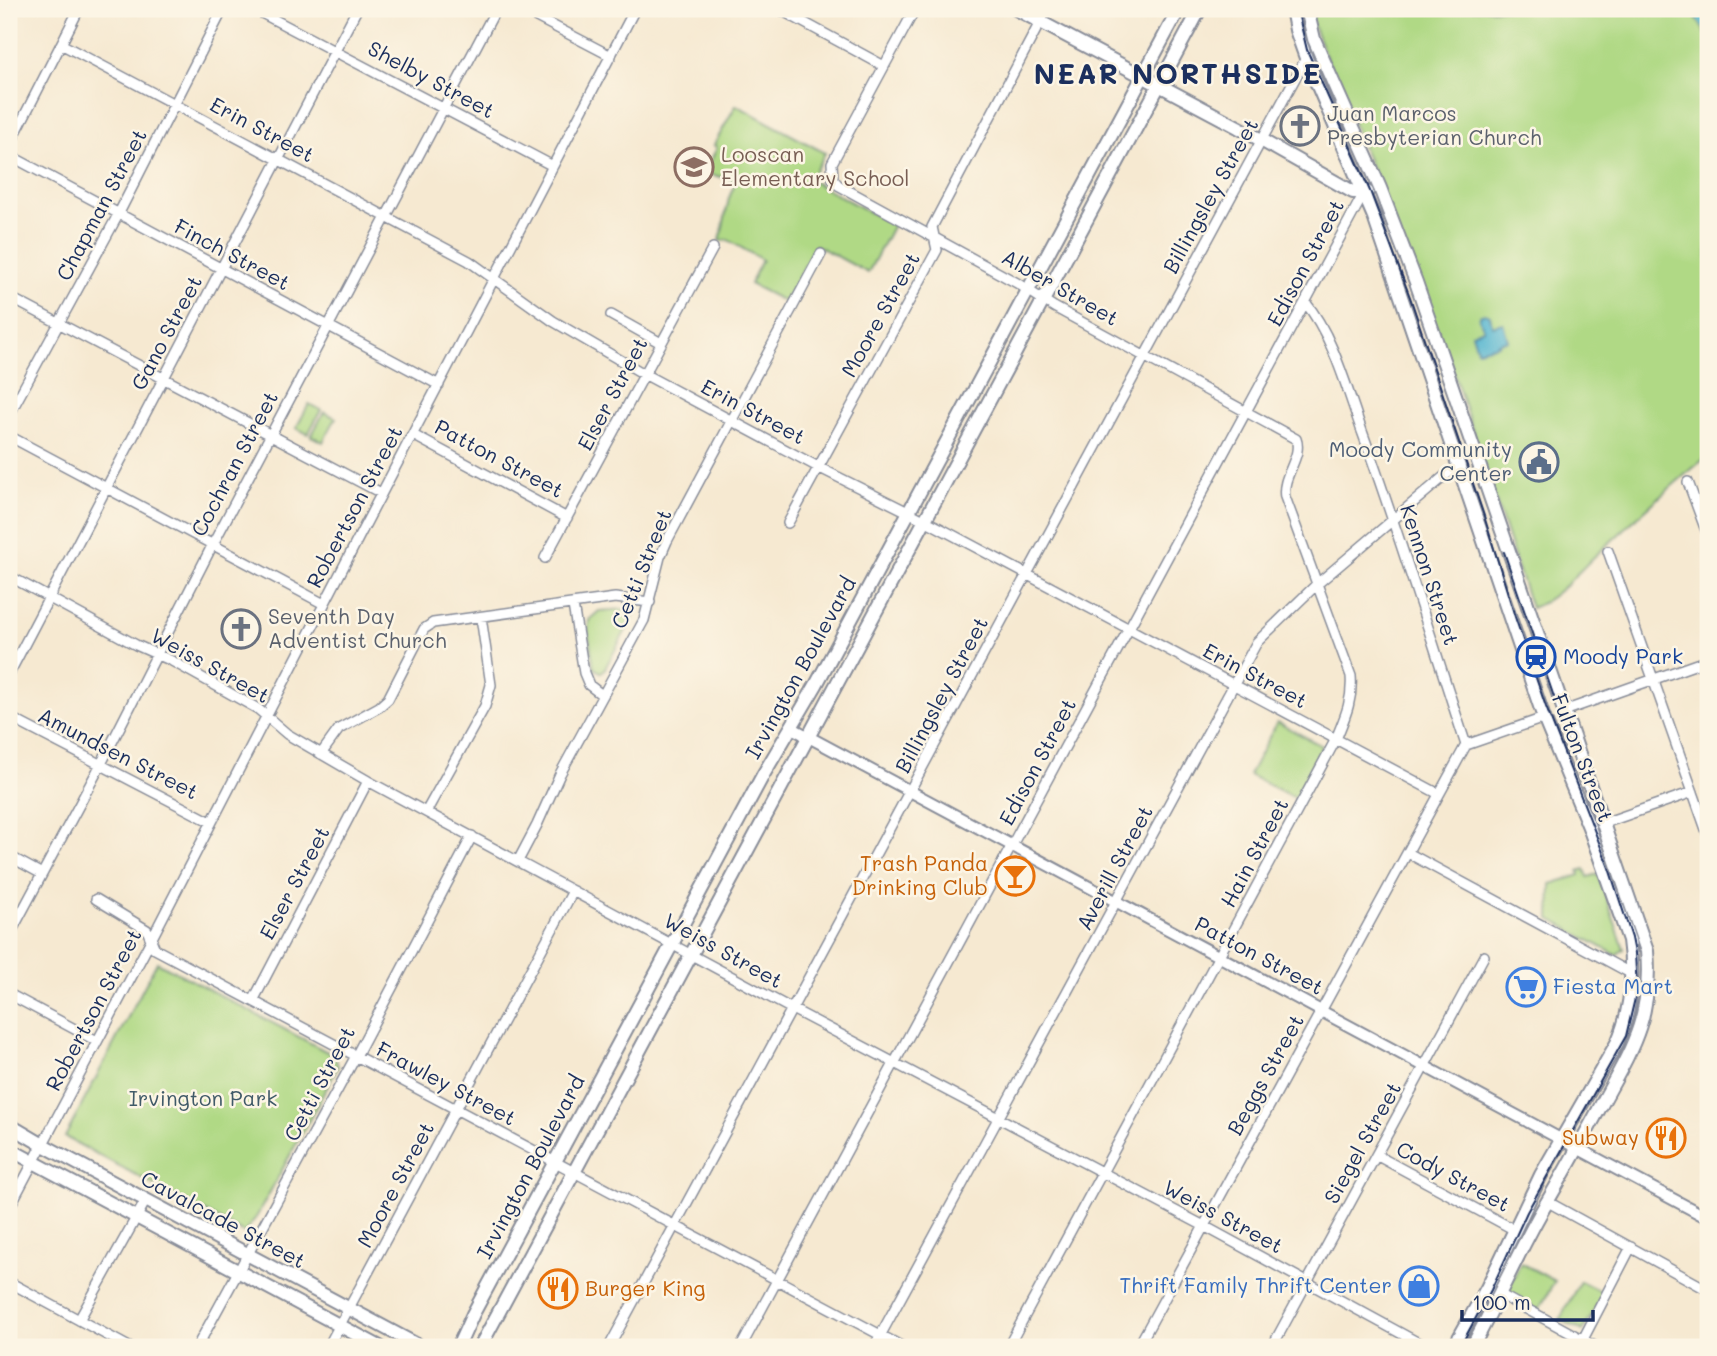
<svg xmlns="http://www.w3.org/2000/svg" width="1717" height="1356" font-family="Mali,sans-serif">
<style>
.green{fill:#b0d985;stroke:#668472;stroke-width:2}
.water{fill:#52b5d0;stroke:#367297;stroke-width:2}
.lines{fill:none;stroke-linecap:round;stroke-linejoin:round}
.river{stroke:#52b5d0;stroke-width:16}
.minor-casing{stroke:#888c98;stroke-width:12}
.tertiary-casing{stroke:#888c98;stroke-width:14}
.secondary-casing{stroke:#888c98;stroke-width:16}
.minor{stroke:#fff;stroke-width:9}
.tertiary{stroke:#fff;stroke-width:10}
.secondary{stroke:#fff;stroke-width:12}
.tram{stroke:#1b2f5e;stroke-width:2}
.labels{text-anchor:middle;stroke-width:5;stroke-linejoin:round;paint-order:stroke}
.street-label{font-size:21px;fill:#1b2f5e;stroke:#fcf5e5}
.worship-label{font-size:21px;fill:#5b616d;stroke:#fcf5e5;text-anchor:start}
.education-label{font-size:21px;fill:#785e54;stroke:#fcf5e5;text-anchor:start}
.service-label{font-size:21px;fill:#4e5e75;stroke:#fcf5e5;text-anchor:end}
.transit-label{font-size:21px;fill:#164399;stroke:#fcf5e5;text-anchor:start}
.food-label{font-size:21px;fill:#c56008;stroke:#fcf5e5;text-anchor:end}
.shop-label{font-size:21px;fill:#366cbe;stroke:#fcf5e5;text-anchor:start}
.park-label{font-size:21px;fill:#405a68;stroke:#fcf5e5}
.district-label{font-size:28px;font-weight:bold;letter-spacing:2px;fill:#1b2f5e;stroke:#fcf5e5}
</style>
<rect width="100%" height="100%" fill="#fcf5e5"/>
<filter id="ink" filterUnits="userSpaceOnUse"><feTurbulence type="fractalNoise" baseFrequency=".0143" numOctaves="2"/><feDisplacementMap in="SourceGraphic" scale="14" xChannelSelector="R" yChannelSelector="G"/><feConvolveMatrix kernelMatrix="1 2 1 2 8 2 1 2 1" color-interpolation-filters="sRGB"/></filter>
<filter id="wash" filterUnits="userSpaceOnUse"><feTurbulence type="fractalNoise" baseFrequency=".00686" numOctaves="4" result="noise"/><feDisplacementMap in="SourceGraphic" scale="28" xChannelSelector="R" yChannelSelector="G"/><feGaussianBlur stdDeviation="1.57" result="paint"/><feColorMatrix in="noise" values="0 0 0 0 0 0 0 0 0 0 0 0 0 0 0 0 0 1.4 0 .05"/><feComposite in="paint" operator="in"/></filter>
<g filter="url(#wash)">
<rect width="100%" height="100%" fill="#f6e9d1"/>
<path class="green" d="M1312 9H1690L1708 37V456C1668 487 1632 523 1594 557 1576 574 1555 600 1531 608L1449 359 1313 25Z
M736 105 825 153 810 180 893 225 868 273 816 245 785 302 750 284 762 260 728 240 720 241 729 198 736 181 709 174V164L717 148 714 145Z
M309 404 321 410 308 434 296 428Z
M324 412 336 418 323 442 311 436Z
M625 609 634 616 604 670 601 672 594 668 588 631 589 620 599 611Z
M1277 722 1322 746 1295 798 1249 775Z
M1585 869 1588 877 1598 874 1624 949 1616 955 1550 919 1551 884 1580 875 1579 871Z
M157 962 335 1056 338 1067 257 1216 244 1233 65 1137Z
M1521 1263 1555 1281 1538 1311 1509 1294 1507 1290Z
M1580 1281 1604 1293 1583 1331 1560 1319Z"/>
<path class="water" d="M1485 313 1490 315 1492 326 1503 323 1508 340 1498 343V345L1477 350 1472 333 1484 329 1479 319 1481 314Z"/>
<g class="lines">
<path class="river" d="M1700 9 1708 21"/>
</g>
</g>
<g filter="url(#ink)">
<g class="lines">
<g class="minor-casing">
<path id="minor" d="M254 9 553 166
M521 9 611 56
M779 9 884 66
M915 9 832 163 833 179 838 185 1017 283 1054 307 1296 439C1303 457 1281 476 1285 497L1351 676C1353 700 1345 717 1336 739L1008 1347
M61 44 469 261 553 321 644 374 818 467 934 525 1439 794
M9 146 79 9
M9 155 439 385
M9 297 381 493
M1305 302C1333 335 1348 393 1363 434 1400 537 1432 641 1466 745
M611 315 661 343
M9 415 118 215 223 9
M413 435 567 518
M9 436 324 604
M1688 482 1708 536
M788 523 937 250 932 227 1047 9
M1608 551 1708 835
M545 558 713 248
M9 576 136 645 172 661 258 709 287 734 368 781 792 1009 1204 1226 1426 1347
M573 605 584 673 589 685 602 695
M9 674 357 9
M1564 711 1708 660
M9 717 211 822
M321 754 339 729 379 707 388 699 424 629 433 623 615 598 650 602
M426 812 485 706 491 685 481 617
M1604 823 1693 792
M1408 853 1632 974
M9 856 42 874
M518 861 537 825 560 774 644 620 660 557 667 541 821 254
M96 899 147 930 155 949 903 1347
M9 936 101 764 213 544 496 9
M9 994 97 1041
M253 1001 368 781
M1376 1155 1513 1229
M1548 1202 1708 1290
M9 1208 151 940 363 529 635 9
M9 1282 129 1347
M1501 1295 1596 1347
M79 1320 146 1200
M197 1347 356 1056 472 836
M328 1347 573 891
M609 1347 1306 58
M741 1347 1364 193
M874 1347 1257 642 1316 585 1447 474 1460 465
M1138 1347 1466 745 1544 718
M1272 1347 1484 956
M1579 1347 1631 1247"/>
</g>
<g class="tertiary-casing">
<path id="tertiary" d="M792 728 1708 1218"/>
</g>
<g class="secondary-casing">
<path id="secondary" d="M1016 9 1238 127 1353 192H1367
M1292 9 1296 30 1306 58 1374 217 1544 718 1589 827 1629 940C1634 976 1632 1010 1617 1043L1541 1175 1487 1288 1454 1347
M1307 9 1314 39 1380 188 1416 282 1647 951C1653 1021 1629 1053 1598 1111 1580 1144 1562 1177 1543 1209 1517 1254 1497 1302 1472 1347
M9 1125 43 1145 421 1347
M9 1149 380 1347
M458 1347 473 1314 763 775 816 685 1179 9
M480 1347 1200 9"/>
</g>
<use href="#minor" class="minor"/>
<use href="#tertiary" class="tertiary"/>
<use href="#secondary" class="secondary"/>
<path class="tram" d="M1297 9 1307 50 1370 191 1410 297 1484 516 1515 617 1546 707 1609 868 1632 938 1635 953 1637 990 1626 1036 1527 1212 1491 1290 1460 1347
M1504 552 1554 697"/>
</g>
</g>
<defs>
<g id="church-ring" transform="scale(2.0125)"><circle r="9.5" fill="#fcf5e5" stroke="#6b7280" stroke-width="1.5"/><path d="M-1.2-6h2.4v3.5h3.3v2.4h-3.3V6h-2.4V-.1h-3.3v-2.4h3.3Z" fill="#6b7280"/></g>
<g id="school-ring" transform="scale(2.0125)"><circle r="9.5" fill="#fcf5e5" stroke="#8d6e63" stroke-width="1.5"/><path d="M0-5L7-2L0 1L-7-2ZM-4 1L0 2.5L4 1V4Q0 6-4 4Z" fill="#8d6e63"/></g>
<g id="civic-ring" transform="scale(2.0125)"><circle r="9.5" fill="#fcf5e5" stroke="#5c6f8a" stroke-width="1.5"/><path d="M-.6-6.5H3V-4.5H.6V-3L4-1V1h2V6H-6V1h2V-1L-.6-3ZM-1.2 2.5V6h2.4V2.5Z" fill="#5c6f8a"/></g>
<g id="station-ring" transform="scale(2.0125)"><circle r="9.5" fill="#fcf5e5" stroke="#1a4fb4" stroke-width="1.5"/><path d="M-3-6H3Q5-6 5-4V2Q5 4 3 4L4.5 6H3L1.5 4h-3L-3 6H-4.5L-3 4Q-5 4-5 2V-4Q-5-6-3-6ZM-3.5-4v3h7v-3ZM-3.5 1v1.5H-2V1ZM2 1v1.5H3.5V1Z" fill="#1a4fb4"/></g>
<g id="bar-ring" transform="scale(2.0125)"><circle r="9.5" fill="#fcf5e5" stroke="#e8710a" stroke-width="1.5"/><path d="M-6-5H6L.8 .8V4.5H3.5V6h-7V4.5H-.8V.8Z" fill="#e8710a"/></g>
<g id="supermarket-ring" transform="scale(2.0125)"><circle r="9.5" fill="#fcf5e5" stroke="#3f7fe0" stroke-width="1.5"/><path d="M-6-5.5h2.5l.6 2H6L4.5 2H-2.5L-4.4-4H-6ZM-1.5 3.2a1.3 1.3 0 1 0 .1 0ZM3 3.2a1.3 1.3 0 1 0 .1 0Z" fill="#3f7fe0"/></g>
<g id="restaurant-ring" transform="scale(2.0125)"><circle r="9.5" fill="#fcf5e5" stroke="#e8710a" stroke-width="1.5"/><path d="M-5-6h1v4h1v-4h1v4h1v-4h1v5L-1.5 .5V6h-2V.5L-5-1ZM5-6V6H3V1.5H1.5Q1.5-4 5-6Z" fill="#e8710a"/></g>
<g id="shop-ring" transform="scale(2.0125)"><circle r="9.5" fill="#fcf5e5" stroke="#3f7fe0" stroke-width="1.5"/><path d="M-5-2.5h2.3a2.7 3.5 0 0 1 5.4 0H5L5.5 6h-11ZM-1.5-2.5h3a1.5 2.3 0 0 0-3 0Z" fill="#3f7fe0"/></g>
</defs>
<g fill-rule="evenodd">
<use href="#church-ring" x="1300" y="126"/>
<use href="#school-ring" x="694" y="167"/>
<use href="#civic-ring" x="1539" y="462"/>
<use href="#church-ring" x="241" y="629"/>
<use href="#station-ring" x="1536" y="657"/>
<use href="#bar-ring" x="1015" y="876"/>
<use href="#supermarket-ring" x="1526" y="987"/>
<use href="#restaurant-ring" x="1666" y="1138"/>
<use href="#shop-ring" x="1419" y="1286"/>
<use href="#restaurant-ring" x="558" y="1289"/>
</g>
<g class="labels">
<g class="street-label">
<text transform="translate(431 80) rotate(28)" y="7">Shelby Street</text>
<text transform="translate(262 130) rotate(28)" y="7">Erin Street</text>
<text transform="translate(1211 196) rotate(-61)" y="7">Billingsley Street</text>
<text transform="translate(102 205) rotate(-62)" y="7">Chapman Street</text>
<text transform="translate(232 255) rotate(28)" y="7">Finch Street</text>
<text transform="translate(1306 263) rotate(-62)" y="7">Edison Street</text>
<text transform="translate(1060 288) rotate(30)" y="7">Alber Street</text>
<text transform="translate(881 315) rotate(-61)" y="7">Moore Street</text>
<text transform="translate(167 333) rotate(-62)" y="7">Gano Street</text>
<text transform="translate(613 394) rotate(-62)" y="7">Elser Street</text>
<text transform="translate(753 412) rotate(28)" y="7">Erin Street</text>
<text transform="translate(499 459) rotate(28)" y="7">Patton Street</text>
<text transform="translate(235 464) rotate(-62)" y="7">Cochran Street</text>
<text transform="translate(355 507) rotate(-62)" y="7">Robertson Street</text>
<text transform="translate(642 569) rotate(-68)" y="7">Cetti Street</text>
<text transform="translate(1429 575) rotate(72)" y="7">Kennon Street</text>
<text transform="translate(210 666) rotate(29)" y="7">Weiss Street</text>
<text transform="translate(801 668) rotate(-61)" y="7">Irvington Boulevard</text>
<text transform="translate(1255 676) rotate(28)" y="7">Erin Street</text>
<text transform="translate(942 695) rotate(-62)" y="7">Billingsley Street</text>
<text transform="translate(118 754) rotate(27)" y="7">Amundsen Street</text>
<text transform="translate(1582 758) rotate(69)" y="7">Fulton Street</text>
<text transform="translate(1038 762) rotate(-62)" y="7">Edison Street</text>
<text transform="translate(1255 853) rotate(-62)" y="7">Hain Street</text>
<text transform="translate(1115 868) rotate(-62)" y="7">Averill Street</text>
<text transform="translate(295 883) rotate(-62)" y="7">Elser Street</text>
<text transform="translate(723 951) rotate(29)" y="7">Weiss Street</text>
<text transform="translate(1259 956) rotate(28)" y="7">Patton Street</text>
<text transform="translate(94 1010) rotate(-62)" y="7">Robertson Street</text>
<text transform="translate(1266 1075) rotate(-61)" y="7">Beggs Street</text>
<text transform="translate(320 1084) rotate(-62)" y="7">Cetti Street</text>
<text transform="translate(446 1084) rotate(28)" y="7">Frawley Street</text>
<text transform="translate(1363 1143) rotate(-61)" y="7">Siegel Street</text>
<text transform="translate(531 1167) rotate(-62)" y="7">Irvington Boulevard</text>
<text transform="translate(1453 1177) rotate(28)" y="7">Cody Street</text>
<text transform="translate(396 1185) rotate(-62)" y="7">Moore Street</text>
<text transform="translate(1223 1217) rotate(28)" y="7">Weiss Street</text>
<text transform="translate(223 1220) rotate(28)" y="7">Cavalcade Street</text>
</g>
<g class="worship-label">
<text x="1327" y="121">Juan Marcos<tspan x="1327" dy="24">Presbyterian Church</tspan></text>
<text x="268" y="624">Seventh Day<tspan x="268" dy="24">Adventist Church</tspan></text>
</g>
<g class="education-label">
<text x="721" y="162">Looscan<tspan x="721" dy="24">Elementary School</tspan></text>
</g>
<g class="service-label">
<text x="1512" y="457">Moody Community<tspan x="1512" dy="24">Center</tspan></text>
</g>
<g class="transit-label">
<text x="1563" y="664">Moody Park</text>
</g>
<g class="food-label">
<text x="988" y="871">Trash Panda<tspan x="988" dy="24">Drinking Club</tspan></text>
<text x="1639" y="1145">Subway</text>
<text x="585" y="1296" text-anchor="start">Burger King</text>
</g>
<g class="shop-label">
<text x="1553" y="994">Fiesta Mart</text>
<text x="1392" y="1293" text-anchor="end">Thrift Family Thrift Center</text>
</g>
<g class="park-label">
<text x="203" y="1106">Irvington Park</text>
</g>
<g class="district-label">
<text x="1178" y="84">NEAR NORTHSIDE</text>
</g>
</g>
<rect width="1717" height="1356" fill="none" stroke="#fcf5e5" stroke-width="35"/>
<path d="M1462 1310v10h131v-10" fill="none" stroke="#1b2f5e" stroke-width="3.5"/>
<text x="1472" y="1310" font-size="21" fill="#1b2f5e" stroke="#fcf5e5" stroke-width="5" paint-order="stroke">100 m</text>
</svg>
